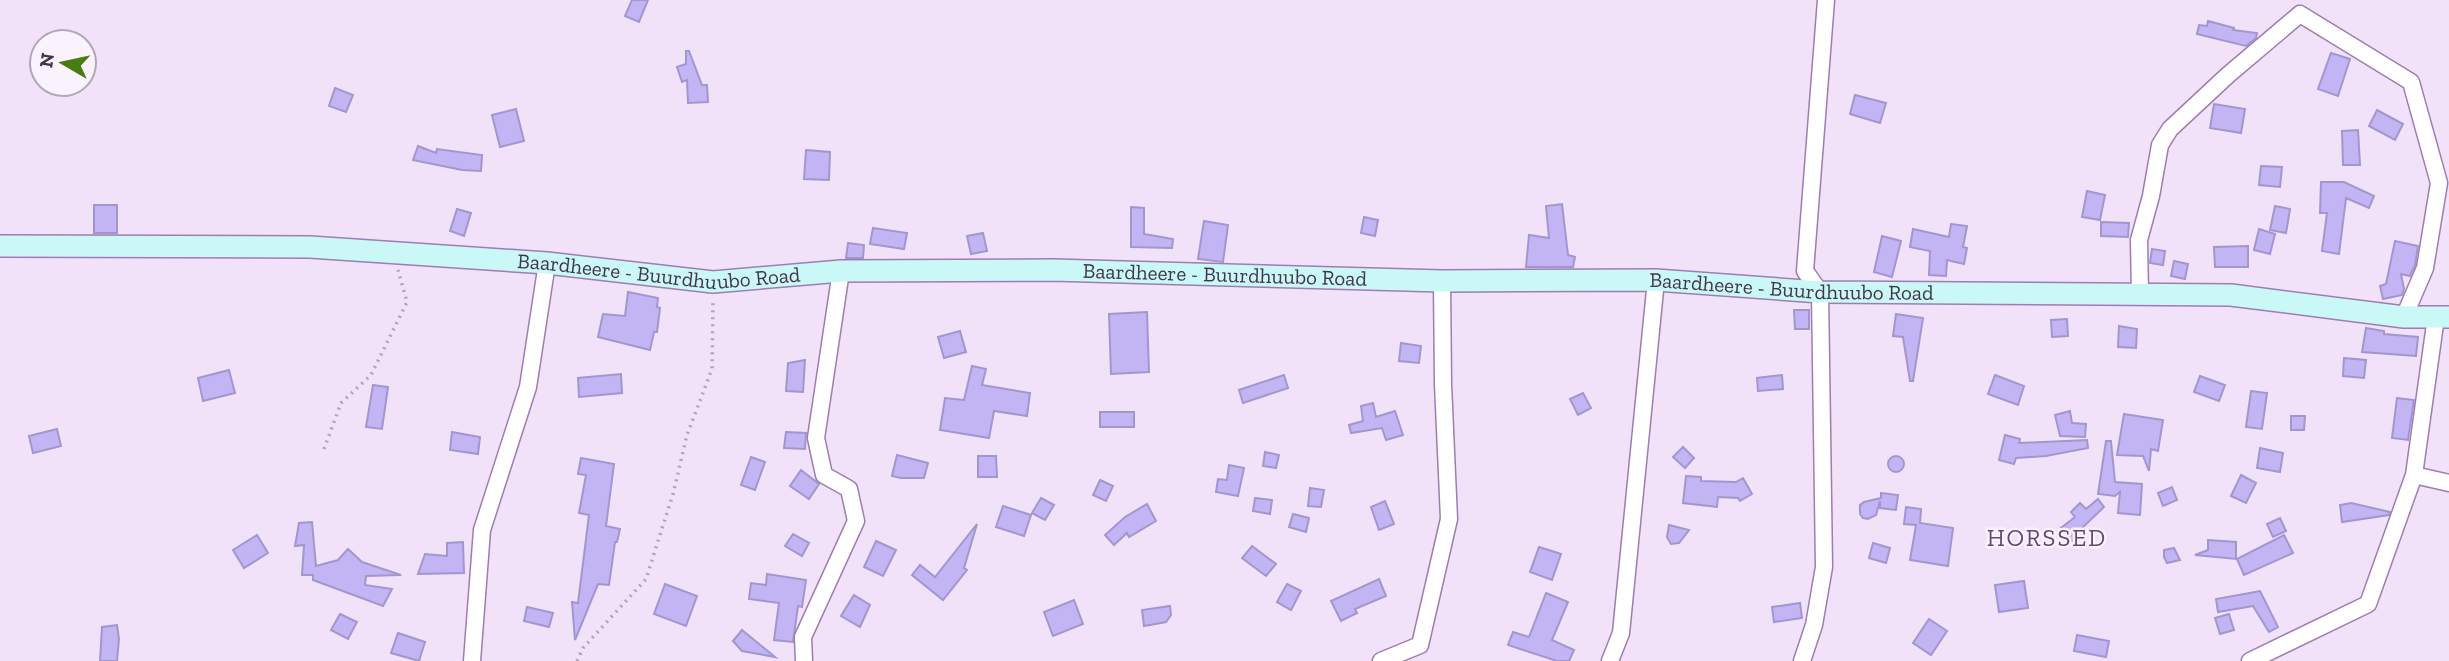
<svg xmlns="http://www.w3.org/2000/svg" width="2449" height="661" font-family="'Zilla Slab',serif">
<style>
.building{fill:#c3b5f4;stroke:#a296cf;stroke-width:2}
.lines{fill:none;stroke-linecap:round;stroke-linejoin:round}
.street-casing{stroke:#9f7db0;stroke-width:19}
.secondary-casing{stroke:#9f7db0;stroke-width:24}
.path{stroke:#b2a3b9;stroke-width:3.5;stroke-dasharray:2 5;stroke-linecap:butt}
.street{stroke:#fff;stroke-width:16}
.secondary{stroke:#c9f8f7;stroke-width:21}
.labels{text-anchor:middle;stroke-width:5;stroke-linejoin:round;paint-order:stroke}
.street-label{font-size:21px;fill:#44354b;stroke:#faf3fe}
.quarter-label{font-size:24px;letter-spacing:2px;fill:#664676;stroke:#faf3fe}
</style>
<rect width="100%" height="100%" fill="#f1e2f9"/>
<path class="building" d="M632 0H648L639 22 625 16Z
M2208 21 2234 28 2233 30 2257 33 2256 38 2246 46 2197 34 2199 25 2207 26Z
M686 51H689L702 85H707L708 102 688 103 687 80 682 82 677 67 686 64Z
M2331 53 2350 59 2338 96 2318 89Z
M335 88 353 95 346 112 329 106Z
M1855 95 1886 103 1880 123 1850 114Z
M2214 104 2245 109 2241 133 2210 128Z
M516 109 524 141 500 147 492 115Z
M2377 110 2403 124 2395 140 2369 126Z
M2358 130 2360 165H2343L2342 131Z
M418 146 436 153 437 149 482 155 481 171 462 170 413 160Z
M806 150 830 152 829 180 804 179Z
M2261 166 2282 167 2280 187 2259 185Z
M2321 182H2344L2374 196 2369 208 2346 198 2339 254 2322 251 2327 213H2320Z
M2087 191 2105 195 2100 220 2082 217Z
M1562 204 1568 255 1575 257 1573 267H1526L1529 235 1549 238 1546 206Z
M94 205H117V233H94Z
M2275 206 2290 209 2286 233 2270 230Z
M1131 207 1144 208V234L1173 239 1172 248 1131 247Z
M457 209 471 213 464 236 450 231Z
M1364 217 1378 220 1375 236 1361 233Z
M1204 221 1228 225 1223 262 1198 259Z
M2101 222 2129 223 2128 237 2101 236Z
M1951 224 1967 226 1963 247 1967 248 1964 264 1947 260 1946 276 1929 275 1930 251 1910 247 1913 229 1949 237Z
M873 228 907 233 904 249 870 244Z
M2259 229 2275 234 2270 254 2254 250Z
M983 233 987 251 971 254 967 236Z
M1882 236 1901 241 1892 277 1874 272Z
M2395 241 2418 246 2415 265 2410 276 2401 274 2404 289 2402 295 2383 299 2380 286 2386 284Z
M848 243 864 245 863 258H846Z
M2248 246V267H2215L2214 247Z
M2152 249 2165 251 2163 265 2150 263Z
M2174 261 2188 264 2185 279 2171 276Z
M628 292 658 298 657 307 660 308 657 332H654L650 350 598 337 603 314 625 316Z
M1794 310H1809V329H1795Z
M1147 312 1149 372 1111 374 1109 314Z
M1896 314 1923 318 1913 381H1910L1903 337 1893 336Z
M2067 319 2068 336 2052 337 2051 320Z
M2119 326 2137 329 2136 348 2118 347Z
M2366 328 2384 331V334L2418 337 2416 356 2362 352Z
M960 331 966 352 944 358 938 337Z
M1401 343 1421 346 1419 363 1399 361Z
M2344 358 2366 360 2364 378 2343 376Z
M805 360 803 392 786 391 788 363Z
M972 366 986 369 982 385 1030 393 1027 416 994 411 989 438 940 430 945 398 964 400Z
M229 370 235 393 203 401 198 378Z
M621 374 622 393 579 397 578 378Z
M1284 375 1288 388 1243 403 1239 390Z
M1782 375 1783 389 1758 391 1757 378Z
M1995 375 2024 386 2018 405 1988 394Z
M2200 376 2225 385 2219 401 2194 392Z
M373 385 388 387 382 429 366 427Z
M2251 391 2267 393 2262 429 2246 427Z
M1583 393 1591 408 1578 415 1570 399Z
M2397 398 2414 400 2408 440 2392 438Z
M1373 403 1376 417 1395 411 1403 435 1386 440 1382 428 1351 433 1349 425 1363 421 1361 406Z
M2070 411 2072 423 2086 424 2085 437 2060 436 2055 415Z
M1100 412H1134V427H1100Z
M2124 414 2163 420 2158 451 2151 449 2149 471 2143 456 2117 455Z
M2291 416H2305L2304 430H2291Z
M57 429 61 446 33 453 29 436Z
M452 432 480 437 478 454 450 450Z
M786 432 806 433 805 449 784 448Z
M2005 435 2020 439 2019 443 2087 440 2088 448 2046 456 2016 458 2014 464 1999 460Z
M2106 441H2111L2115 482 2142 484 2140 515 2118 513 2120 492 2115 496 2098 494Z
M1683 447 1694 458 1685 468 1673 457Z
M2260 448 2283 453 2280 472 2257 468Z
M1265 452 1279 455 1276 468 1263 466Z
M897 455 928 463 924 478H901L892 476Z
M1888 464a8 8 0 1 1 16 0a8 8 0 1 1-16 0Z
M978 456H996L997 477H978Z
M751 457 765 462 755 490 741 485Z
M581 458 614 464 606 526 620 529 617 542H615L609 585 598 584 575 640 572 602 578 603 589 515 579 513 586 475 578 474Z
M1229 465 1244 468 1238 496 1216 492 1218 479 1227 480Z
M801 470 819 484 809 499 790 486Z
M2241 475 2256 483 2246 503 2231 496Z
M1686 476 1701 477V481L1736 482 1743 478 1752 494 1740 501 1738 498 1718 497 1717 507 1683 503Z
M1100 480 1113 486 1106 501 1093 495Z
M2172 487 2177 500 2163 506 2158 493Z
M1310 488 1324 490 1321 507 1308 506Z
M1881 493 1898 495 1896 510 1880 508V501L1876 515 1868 519 1863 518 1860 514V505L1864 502 1881 498Z
M1041 498 1054 505 1045 520 1032 513Z
M1255 498 1272 500 1270 514 1253 511Z
M2098 499 2104 507 2081 529 2086 535 2074 544 2061 528 2075 517 2071 512 2080 503 2086 509Z
M1385 501 1394 524 1379 530 1371 507Z
M2351 503 2390 512 2389 515 2342 522 2340 505Z
M1147 504 1156 521 1129 537 1127 533 1114 545 1105 535 1125 517Z
M1003 506 1031 515 1024 536 996 527Z
M1906 507 1921 509 1920 523 1953 528 1948 566 1910 560 1916 525 1904 524Z
M1293 514 1309 518 1306 532 1289 527Z
M2280 518 2286 531 2273 537 2267 524Z
M312 522 316 566 338 560 348 549 362 562 401 575 366 576 365 585 392 589 383 606 313 580V575H302L304 545 295 546 299 523Z
M977 524 964 568 967 570 943 600 912 575 920 565 935 577Z
M1669 525 1689 530 1679 543 1671 544 1667 537Z
M793 534 809 543 802 556 785 546Z
M257 535 268 553 244 568 233 550Z
M2284 535 2293 553 2244 575 2237 559Z
M2208 540 2236 542V559L2195 555 2208 550Z
M876 541 896 550 883 576 864 567Z
M463 542 464 573 418 574 425 554 447 556V543Z
M1873 543 1890 548 1886 563 1869 558Z
M1252 546 1276 564 1266 576 1242 558Z
M1539 547 1561 554 1552 580 1530 572Z
M2174 548 2180 560 2167 563 2164 557V550Z
M767 574 806 580 802 607 798 606 793 642 774 640 779 603 749 599 751 583 766 585Z
M1379 579 1386 596 1355 609 1357 613 1341 621 1331 601Z
M2024 581 2028 608 1999 612 1995 585Z
M665 584 697 596 686 626 654 614Z
M1287 584 1301 591 1291 610 1277 602Z
M2260 591 2278 627 2269 632 2253 606 2218 612 2216 599Z
M1546 593 1568 602 1552 640 1574 650 1569 661H1557L1508 645 1513 632 1529 637Z
M854 595 870 605 860 627 841 616Z
M1074 600 1083 624 1053 636 1044 612Z
M1800 603 1802 618 1774 622 1772 607Z
M1170 606 1171 615 1166 622 1144 626 1142 610Z
M527 607 553 613 549 627 524 621Z
M340 614 357 622 348 639 331 630Z
M2229 614 2234 630 2220 634 2215 618Z
M1929 619 1947 631 1931 655 1913 643Z
M117 625 119 639 117 661H100L102 627Z
M742 630 775 657 742 651 733 641Z
M398 633 425 642 419 661 391 653Z
M2077 635 2109 641 2106 657 2074 651Z"/>
<g class="lines">
<g class="street-casing">
<path id="street" d="M2140 295 2139 240 2151 196 2160 145 2170 129 2228 75 2300 14 2411 82 2439 183 2425 268 2404 317
M2414 475 2449 483
M472 661 482 530 528 387 547 263
M804 661 803 637 856 521 849 489 824 475 816 438 841 271
M1381 661 1420 645 1449 519 1443 384 1442 281
M1610 661 1621 633 1656 280
M1802 661 1814 625 1824 567 1820 292 1805 271 1826 0
M2250 661 2368 604 2414 475 2436 317"/>
</g>
<g class="secondary-casing">
<g id="secondary">
<path id="s1" d="M0 246 310 247 547 263 713 282 841 271 1053 270 1442 281 1656 280 1820 292 2231 295 2404 317H2449"/>
</g>
</g>
<path class="path" d="M324 449 341 403 371 375 407 302 398 270
M577 661 583 648 646 579 673 494 687 435 712 369 713 300"/>
<use href="#street" class="street"/>
<use href="#secondary" class="secondary"/>
</g>
<g class="labels">
<g class="street-label">
<text dy="7" stroke="none"><textPath href="#s1" startOffset="660">Baardheere - Buurdhuubo Road</textPath></text>
<text dy="7" stroke="none"><textPath href="#s1" startOffset="1227">Baardheere - Buurdhuubo Road</textPath></text>
<text dy="7" stroke="none"><textPath href="#s1" startOffset="1794">Baardheere - Buurdhuubo Road</textPath></text>
</g>
<g class="quarter-label">
<text x="2047" y="546">HORSSED</text>
</g>
</g>
<g transform="translate(63 63) rotate(279)"><circle r="33" fill="#faf3fe" stroke="#b1a7b6" stroke-width="2"/>
<path d="M0-5L12 26L0 18L-12 26Z" fill="#477e14"/>
<text y="-10" font-size="19" font-weight="bold" text-anchor="middle" fill="#44354b">N</text>
</g>
</svg>
